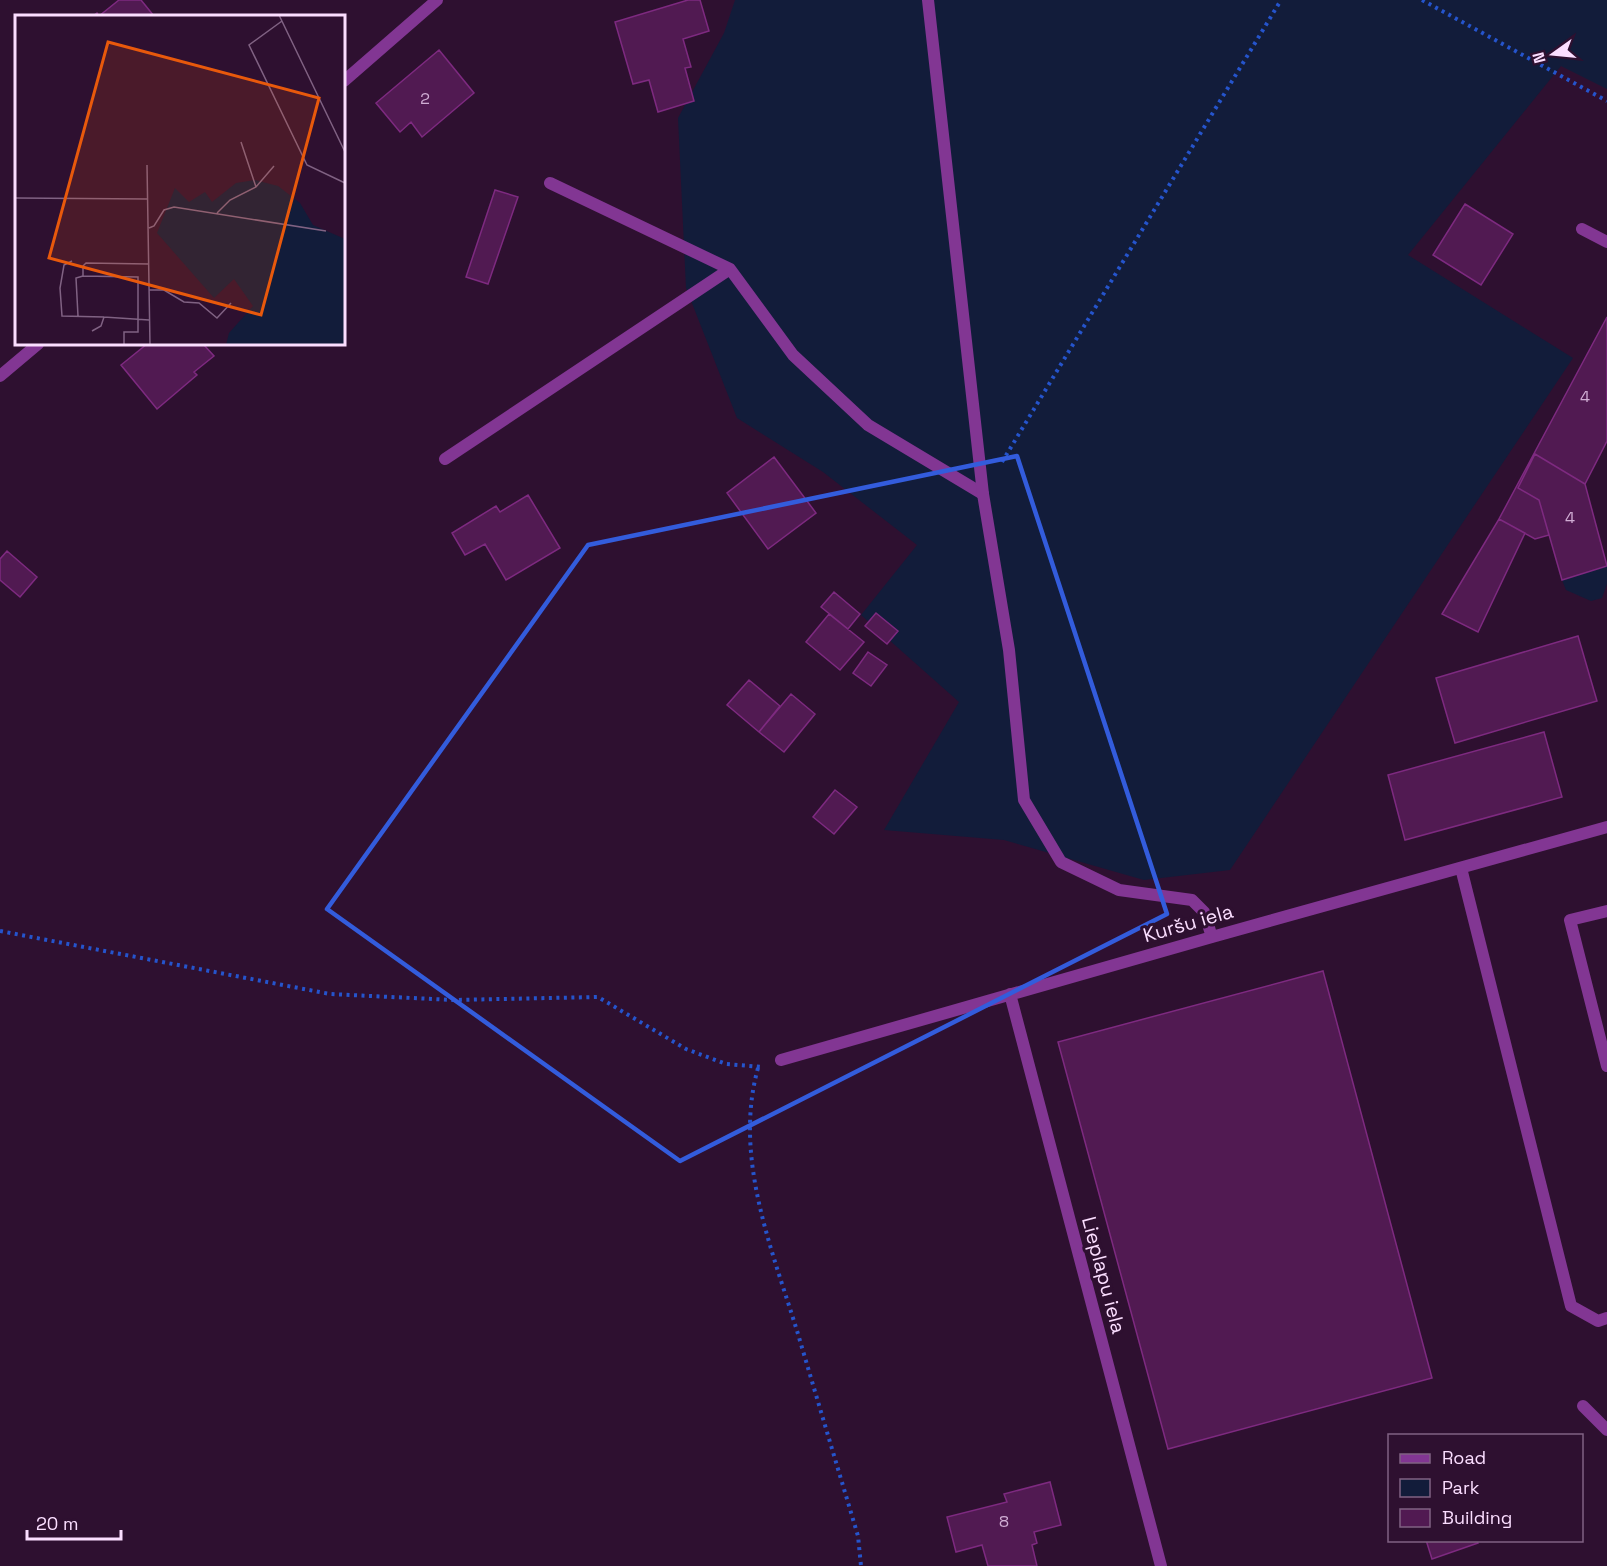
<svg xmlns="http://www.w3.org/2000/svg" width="1607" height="1566" font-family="'Space Grotesk',sans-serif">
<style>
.green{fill:#121c3a}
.building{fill:#511a52;stroke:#7e2a80;stroke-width:1.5}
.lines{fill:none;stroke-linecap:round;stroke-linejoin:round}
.path{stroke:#2554cc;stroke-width:4;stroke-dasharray:3 4.5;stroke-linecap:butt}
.service{stroke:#823693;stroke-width:12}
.minor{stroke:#823693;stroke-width:12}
.marked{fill:none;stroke:#335cdc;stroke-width:4.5;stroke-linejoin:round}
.labels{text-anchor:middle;stroke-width:6;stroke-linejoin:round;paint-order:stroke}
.number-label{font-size:16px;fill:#d0add4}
.street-label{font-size:20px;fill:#fbdeff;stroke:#2e1030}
.inset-road{fill:none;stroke:#806283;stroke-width:1.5}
.view{fill:#e8590c;fill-opacity:0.15;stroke:#e8590c;stroke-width:3}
.inset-edge{fill:none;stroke:#fbdeff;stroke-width:3}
</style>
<rect width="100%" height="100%" fill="#2e1030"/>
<path class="green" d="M735 0H1607V89L1561 66 1408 255 1573 358 1230 870 1144 880 1004 840 884 830 959 702 861 615 917 545 823 472 737 418 686 288 678 118 724 33Z
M1607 566V584L1602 598 1591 601 1566 590 1562 580Z"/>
<path class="building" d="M119 0H141L154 16H93L97 13 99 16Z
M688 0H700L709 31 683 39 691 67 685 68 694 101 658 112 649 80 633 84 615 22Z
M439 50 474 93 422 137 411 122 400 132 376 103Z
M495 190 518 197 488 284 466 277Z
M1465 204 1513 234 1481 285 1433 255Z
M1607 317V441L1585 484 1535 454 1518 488 1539 500 1549 535 1535 539 1499 519Z
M147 344H203L214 356 194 372 197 375 157 409 121 365Z
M1535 454 1585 484 1607 566 1562 580 1539 500 1518 488Z
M774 457 816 513 768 549 727 493Z
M528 495 560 548 506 580 485 544 465 555 452 533 496 506 500 512Z
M1499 519 1525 533 1478 632 1442 614Z
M7 551 37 577 20 597 0 580V559Z
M834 592 860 614 848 629 821 607Z
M876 613 898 631 887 644 865 626Z
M829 614 864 642 840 670 806 642Z
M1578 636 1597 701 1455 743 1436 678Z
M868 652 887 665 871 686 853 673Z
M749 680 780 706 759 732 727 705Z
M791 694 815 714 784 752 759 732Z
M1544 732 1562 797 1405 840 1388 775Z
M835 790 857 807 834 834 813 817Z
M1323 971 1432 1378 1168 1449 1058 1042Z
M1050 1482 1061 1525 1034 1532 1037 1543 1032 1545 1037 1566H988L982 1545 956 1552 947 1517 1007 1502 1004 1494Z
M1426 1540H1477L1478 1543 1432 1559Z"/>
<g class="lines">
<path class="path" d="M1422 0 1607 101
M1002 462 1281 0
M0 931 330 994 453 1000 598 997 686 1049 726 1064 762 1067
M758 1068C733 1157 772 1249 798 1334 818 1402 838 1469 858 1536L861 1566"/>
<path class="service" d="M550 183 730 269 793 355 868 425 983 494
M1582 229 1607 242
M445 459 730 269
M1461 868 1571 1306 1598 1321 1607 1318
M1607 911 1570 920 1607 1066
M1583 1406 1607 1430"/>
<path class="minor" d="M928 0 983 494 1009 650 1024 800 1061 862 1119 890 1192 900 1204 912 1212 937
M344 81 437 0
M0 376 38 344
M1010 994 1161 1566
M781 1060 1212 937 1607 827"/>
</g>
<path class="marked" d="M1017 456 1167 914 680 1161 327 909 588 545Z"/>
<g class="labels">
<g class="number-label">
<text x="425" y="104">2</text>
<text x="1585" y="402">4</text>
<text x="1570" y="523">4</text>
<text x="1004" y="1527">8</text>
</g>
<g class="street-label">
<text transform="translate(1188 923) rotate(-16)" y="7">Kuršu iela</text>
<text transform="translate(1104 1275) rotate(75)" y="7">Lieplapu iela</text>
</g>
</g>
<g transform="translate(15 15)">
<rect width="330" height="330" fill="#2e1030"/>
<path d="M240 165 263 171 285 188 298 210 330 224V330H211L214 318 238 291 219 264 199 283 142 218 160 173 174 187 190 177 197 187 221 168Z" fill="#121c3a"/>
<path class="inset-road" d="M264 0 330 137M267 6 234 30 292 150 330 168M226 127 241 172M132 150 135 330M0 183 133 184M202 198 215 185 241 172 259 151M134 213 139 211 149 195 159 192 311 216M57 246 49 250 45 273 47 301 89 302M134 275H149L169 287 184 288 202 303 216 288M63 301 61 263 68 261M77 316 86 311 89 302 134 305M109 330V317H123V262L68 261V251L71 248 134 249"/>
<path class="view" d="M93 27 304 83 246 300 34 243Z"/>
<rect width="330" height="330" class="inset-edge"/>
</g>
<rect x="1388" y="1434" width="195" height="108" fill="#2e1030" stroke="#806283" stroke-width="1.5"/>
<rect x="1400" y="1454" width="30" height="9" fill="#823693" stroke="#806283" stroke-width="1.5"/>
<text x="1442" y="1464" font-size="18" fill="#fbdeff">Road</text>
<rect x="1400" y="1479" width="30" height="18" fill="#121c3a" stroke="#806283" stroke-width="1.5"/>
<text x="1442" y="1494" font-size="18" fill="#fbdeff">Park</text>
<rect x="1400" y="1509" width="30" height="18" fill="#511a52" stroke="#806283" stroke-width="1.5"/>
<text x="1442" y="1524" font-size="18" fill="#fbdeff">Building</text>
<g transform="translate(1553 54) rotate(255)" stroke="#2e1030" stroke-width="4.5" paint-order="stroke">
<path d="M0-4.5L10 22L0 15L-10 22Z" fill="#fbdeff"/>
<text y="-9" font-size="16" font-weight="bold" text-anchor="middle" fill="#fbdeff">N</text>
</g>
<path d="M27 1530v9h94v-9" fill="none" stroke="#fbdeff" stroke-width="3"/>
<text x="36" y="1530" font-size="18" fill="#fbdeff" stroke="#2e1030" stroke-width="4.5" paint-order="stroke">20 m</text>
</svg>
